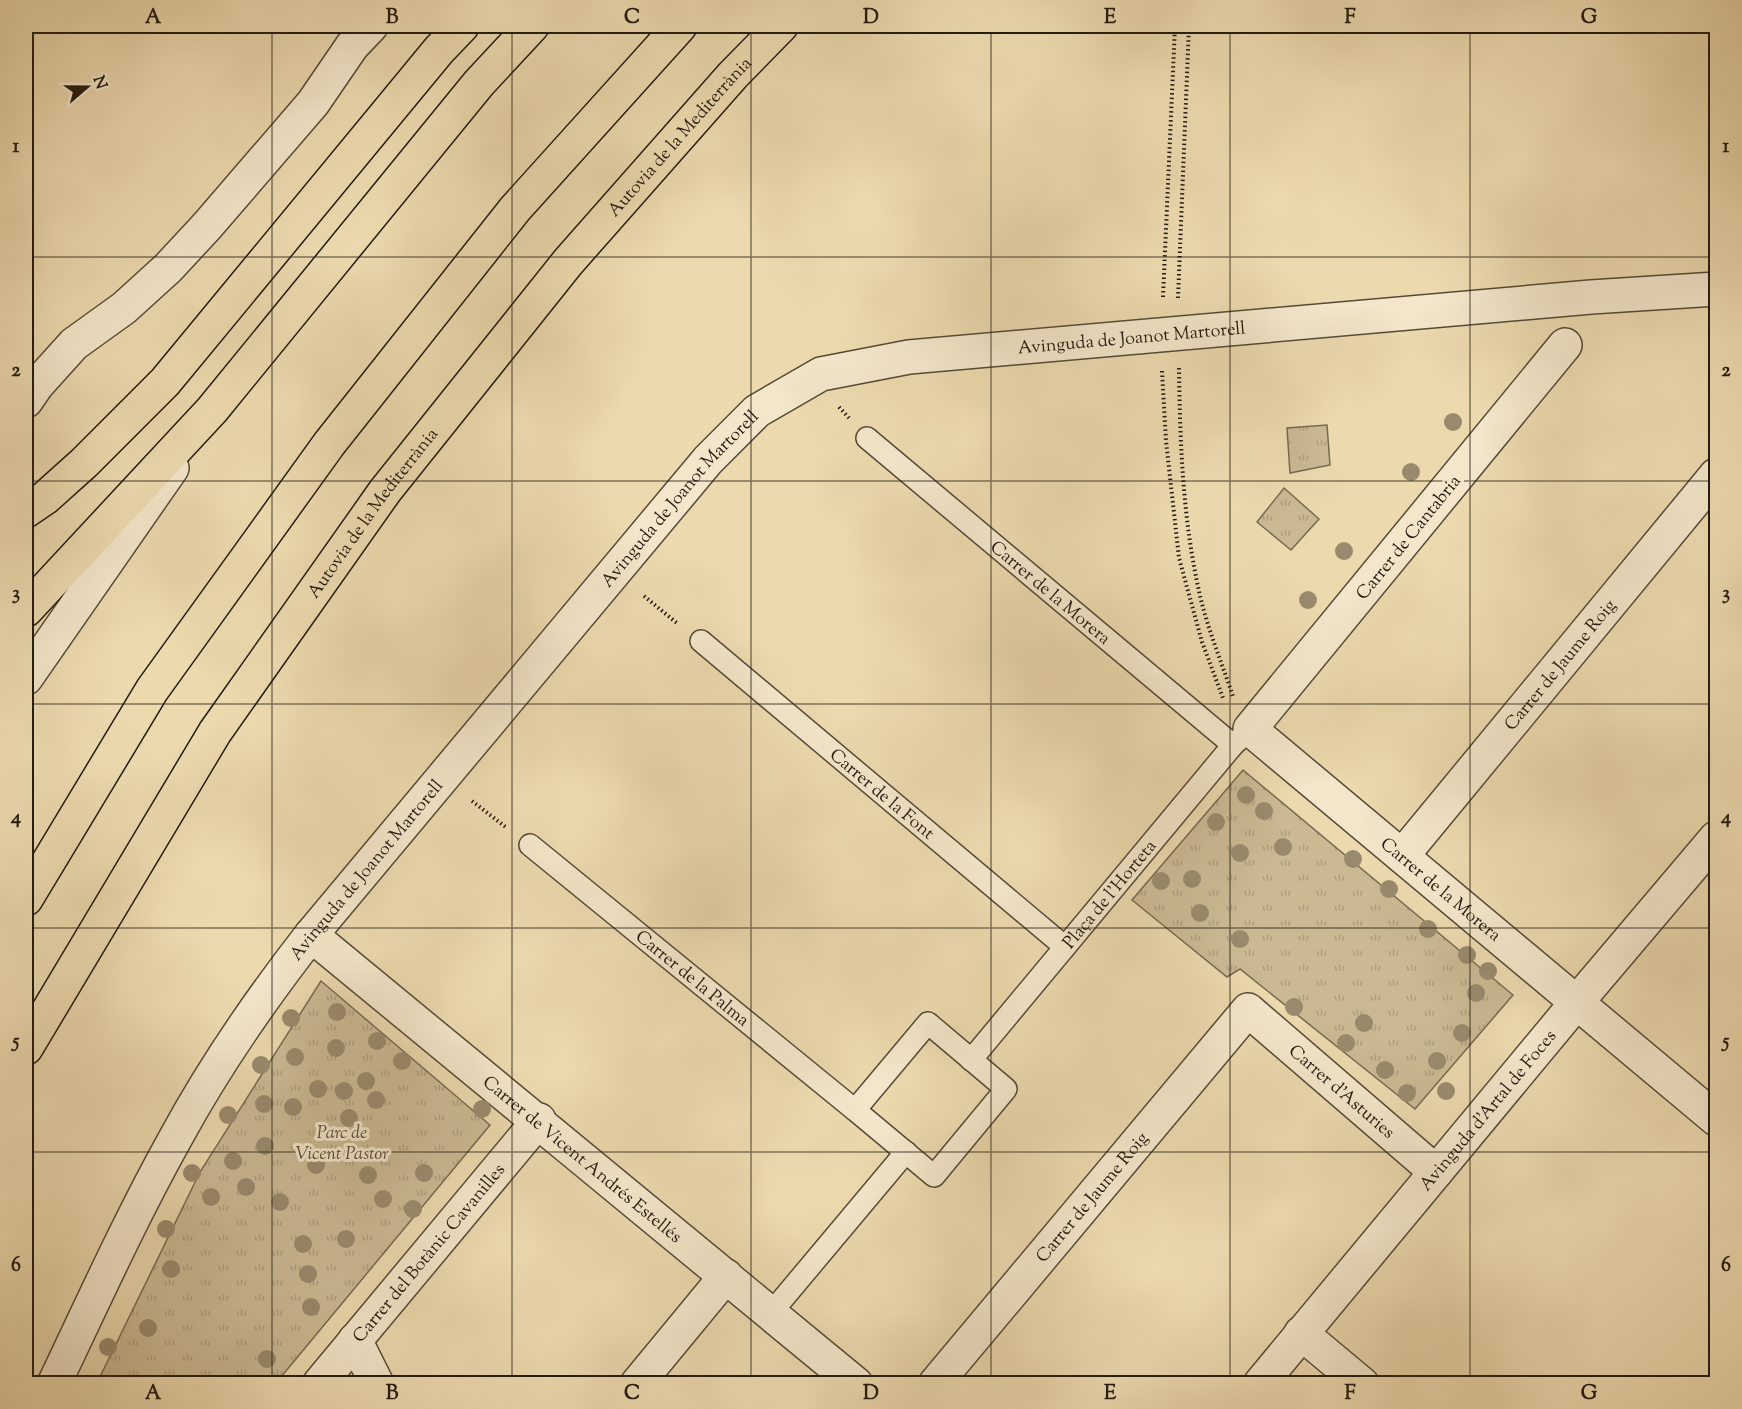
<svg xmlns="http://www.w3.org/2000/svg" width="1742" height="1409" font-family="'Sorts Mill Goudy',serif">
<style>
.park{fill:url(#park-tufts);stroke:#766a52;stroke-width:1.5}
.lines{fill:none;stroke-linecap:round;stroke-linejoin:round}
.service-casing{stroke:#554a38;stroke-width:24}
.minor-casing{stroke:#554a38;stroke-width:36}
.tertiary-casing{stroke:#554a38;stroke-width:36}
.trunk-casing{stroke:#231b11;stroke-width:36}
.motorway-casing{stroke:#231b11;stroke-width:36}
.path{stroke:#231b11;stroke-width:4;stroke-dasharray:1.5 3;stroke-linecap:butt}
.service{stroke:#f3e6ca;stroke-width:21}
.minor{stroke:#f3e6ca;stroke-width:33}
.tertiary{stroke:#f3e6ca;stroke-width:33}
.trunk{stroke:#ecd9ae;stroke-width:33}
.motorway{stroke:#ecd9ae;stroke-width:33}
.tree{fill:#998a6d}
.grid{fill:none;stroke:#231b11;stroke-width:1.5;stroke-opacity:0.55}
.labels{text-anchor:middle;stroke-width:6;stroke-linejoin:round;paint-order:stroke}
.street-label{font-size:18px;fill:#231b11;stroke:#f3e6ca}
.park-label{font-size:18px;font-style:italic;fill:#554a38;stroke:#f3e6ca}
.neatline{fill:none;stroke:#231b11;stroke-width:2}
.grid-label{font-size:20px;text-anchor:middle;font-weight:bold;fill:#231b11}
</style>
<defs>
<pattern id="park-tufts" width="24" height="20" patternUnits="userSpaceOnUse" patternTransform="scale(1.5)"><rect width="24" height="20" fill="#cab993"/><path d="M3 7l-1-3M5 7V3M7 7l1-3M15 17l-1-3M17 17v-4M19 17l1-3" fill="none" stroke="#ad9e7e"/></pattern>
</defs>
<rect width="100%" height="100%" fill="#ecd9ae"/>
<filter id="stains"><feTurbulence type="fractalNoise" baseFrequency=".00333" numOctaves="4"/><feColorMatrix values="0 0 0 0 .2 0 0 0 0 .09 0 0 0 0 .02 0 0 0 .5 -.17"/></filter>
<radialGradient id="worn" r=".72"><stop offset=".6" stop-color="#630" stop-opacity="0"/><stop offset="1" stop-color="#630" stop-opacity=".3"/></radialGradient>
<path class="park" d="M1327 425 1330 465 1290 473 1287 428Z
M1284 488 1319 519 1291 550 1257 522Z
M1243 770 1513 995 1415 1109 1240 969 1227 977 1132 900Z
M321 981 490 1125 276 1383H97L200 1172Z"/>
<g class="lines">
<g class="service-casing">
<g id="service">
<path id="s1" d="M867 438 1233 745"/>
<path id="s2" d="M701 641 1065 947"/>
<path id="s3" d="M530 845 855 1110"/>
<path d="M928 1023 1006 1089 934 1176 855 1110Z"/>
<path id="s4" d="M971 1060 1233 745 1243 736"/>
<path d="M771 1313 906 1152"/>
</g>
</g>
<g class="minor-casing">
<g id="minor">
<path id="s5" d="M1565 345 1250 729 1716 1119"/>
<path d="M26 401 37 385 74 344 124 308 168 268 207 226 313 103 352 46 371 26"/>
<path id="s6" d="M1402 856 1716 475"/>
<path id="s7" d="M311 935 856 1384"/>
<path d="M1301 1333 1362 1384"/>
<path d="M355 1340 377 1384"/>
<path id="s8" d="M54 1384C93 1302 131 1218 175 1139 214 1067 261 999 311 935L708 460 757 411 821 374 909 357 1591 297 1716 289"/>
<path id="s9" d="M319 1384 539 1120"/>
<path d="M637 1384 726 1276"/>
<path id="s10" d="M935 1384 1248 1010 1436 1172"/>
<path id="s11" d="M1260 1384 1577 1002 1716 838"/>
</g>
</g>
<g class="tertiary-casing">
<path id="tertiary" d="M26 678 172 468"/>
</g>
<g class="trunk-casing">
<path id="trunk" d="M26 511 45 498 84 463 165 382 439 50 462 26
M26 610 212 410 479 83 532 26"/>
</g>
<g class="motorway-casing">
<g id="motorway">
<path d="M26 899 152 690 329 444 515 209 680 26"/>
<path id="s12" d="M26 1048 215 732 385 491 568 262 733 75 781 26"/>
</g>
</g>
<path class="path" d="M1163 297 1175 26
M1178 298 1189 26
M1179 368C1180 446 1183 524 1201 600 1209 632 1222 664 1233 696
M1162 371 1166 441 1179 558 1202 642 1223 698
M839 407 849 418
M644 596 678 624
M472 801 507 828"/>
<use href="#service" class="service"/>
<use href="#minor" class="minor"/>
<use href="#tertiary" class="tertiary"/>
<use href="#trunk" class="trunk"/>
<use href="#motorway" class="motorway"/>
</g>
<g class="tree">
<circle cx="1453" cy="422" r="9"/>
<circle cx="1411" cy="472" r="9"/>
<circle cx="1344" cy="551" r="9"/>
<circle cx="1308" cy="600" r="9"/>
<circle cx="1246" cy="795" r="9"/>
<circle cx="1264" cy="811" r="9"/>
<circle cx="1216" cy="822" r="9"/>
<circle cx="1283" cy="847" r="9"/>
<circle cx="1240" cy="853" r="9"/>
<circle cx="1353" cy="859" r="9"/>
<circle cx="1192" cy="879" r="9"/>
<circle cx="1161" cy="881" r="9"/>
<circle cx="1389" cy="889" r="9"/>
<circle cx="1200" cy="913" r="9"/>
<circle cx="1428" cy="929" r="9"/>
<circle cx="1240" cy="939" r="9"/>
<circle cx="1467" cy="955" r="9"/>
<circle cx="1488" cy="971" r="9"/>
<circle cx="1476" cy="993" r="9"/>
<circle cx="1294" cy="1007" r="9"/>
<circle cx="337" cy="1012" r="9"/>
<circle cx="291" cy="1018" r="9"/>
<circle cx="1364" cy="1023" r="9"/>
<circle cx="1462" cy="1033" r="9"/>
<circle cx="377" cy="1041" r="9"/>
<circle cx="1346" cy="1043" r="9"/>
<circle cx="336" cy="1048" r="9"/>
<circle cx="295" cy="1057" r="9"/>
<circle cx="402" cy="1061" r="9"/>
<circle cx="1437" cy="1061" r="9"/>
<circle cx="261" cy="1065" r="9"/>
<circle cx="1385" cy="1070" r="9"/>
<circle cx="366" cy="1081" r="9"/>
<circle cx="318" cy="1089" r="9"/>
<circle cx="344" cy="1091" r="9"/>
<circle cx="1446" cy="1091" r="9"/>
<circle cx="1407" cy="1093" r="9"/>
<circle cx="376" cy="1100" r="9"/>
<circle cx="264" cy="1104" r="9"/>
<circle cx="293" cy="1107" r="9"/>
<circle cx="482" cy="1109" r="9"/>
<circle cx="228" cy="1115" r="9"/>
<circle cx="349" cy="1118" r="9"/>
<circle cx="265" cy="1146" r="9"/>
<circle cx="233" cy="1161" r="9"/>
<circle cx="316" cy="1165" r="9"/>
<circle cx="192" cy="1173" r="9"/>
<circle cx="424" cy="1173" r="9"/>
<circle cx="368" cy="1175" r="9"/>
<circle cx="246" cy="1187" r="9"/>
<circle cx="211" cy="1197" r="9"/>
<circle cx="383" cy="1199" r="9"/>
<circle cx="280" cy="1202" r="9"/>
<circle cx="413" cy="1209" r="9"/>
<circle cx="166" cy="1229" r="9"/>
<circle cx="346" cy="1239" r="9"/>
<circle cx="303" cy="1244" r="9"/>
<circle cx="171" cy="1269" r="9"/>
<circle cx="308" cy="1274" r="9"/>
<circle cx="311" cy="1307" r="9"/>
<circle cx="148" cy="1328" r="9"/>
<circle cx="108" cy="1347" r="9"/>
<circle cx="267" cy="1359" r="9"/>
</g>
<path class="grid" d="M272 26V1384M512 26V1384M751 26V1384M991 26V1384M1230 26V1384M1470 26V1384M26 257H1716M26 481H1716M26 704H1716M26 928H1716M26 1152H1716"/>
<g class="labels">
<g class="street-label">
<text dy="6" stroke="none"><textPath href="#s12" startOffset="1124">Autovia de la Mediterrània</textPath></text>
<text dy="6" stroke="none"><textPath href="#s8" startOffset="1594">Avinguda de Joanot Martorell</textPath></text>
<text dy="6" stroke="none"><textPath href="#s8" startOffset="1090">Avinguda de Joanot Martorell</textPath></text>
<text dy="6" stroke="none"><textPath href="#s12" startOffset="638">Autovia de la Mediterrània</textPath></text>
<text transform="translate(1408 537) rotate(-51)" y="6">Carrer de Cantabria</text>
<text dy="6" stroke="none"><textPath href="#s1" startOffset="240">Carrer de la Morera</textPath></text>
<text dy="6" stroke="none"><textPath href="#s6" startOffset="248">Carrer de Jaume Roig</textPath></text>
<text dy="6" stroke="none"><textPath href="#s2" startOffset="237">Carrer de la Font</textPath></text>
<text dy="6" stroke="none"><textPath href="#s8" startOffset="604">Avinguda de Joanot Martorell</textPath></text>
<text dy="6" stroke="none"><textPath href="#s5" startOffset="746">Carrer de la Morera</textPath></text>
<text dy="6" stroke="none"><textPath href="#s4" startOffset="216">Plaça de l'Horteta</textPath></text>
<text dy="6" stroke="none"><textPath href="#s3" startOffset="210">Carrer de la Palma</textPath></text>
<text dy="6" stroke="none"><textPath href="#s10" startOffset="612">Carrer d'Asturies</textPath></text>
<text dy="6" stroke="none"><textPath href="#s11" startOffset="356">Avinguda d'Artal de Foces</textPath></text>
<text dy="6" stroke="none"><textPath href="#s7" startOffset="352">Carrer de Vicent Andrés Estellés</textPath></text>
<text dy="6" stroke="none"><textPath href="#s10" startOffset="244">Carrer de Jaume Roig</textPath></text>
<text dy="6" stroke="none"><textPath href="#s9" startOffset="171">Carrer del Botànic Cavanilles</textPath></text>
</g>
<g class="park-label">
<text x="342" y="1138">Parc de<tspan x="342" dy="21">Vicent Pastor</tspan></text>
</g>
</g>
<rect width="1742" height="1409" fill="none" stroke="#ecd9ae" stroke-width="66"/>
<g transform="translate(87 87) rotate(70)" stroke="#f3e6ca" stroke-width="4.5" paint-order="stroke">
<path d="M0-4.5L10 22L0 15L-10 22Z" fill="#231b11"/>
<text y="-9" font-size="16" font-weight="bold" text-anchor="middle" fill="#231b11">N</text>
</g>
<rect x="33" y="33" width="1676" height="1343" class="neatline"/>
<g class="grid-label">
<text x="153" y="23">A</text>
<text x="392" y="23">B</text>
<text x="632" y="23">C</text>
<text x="871" y="23">D</text>
<text x="1110" y="23">E</text>
<text x="1350" y="23">F</text>
<text x="1589" y="23">G</text>
<text x="16" y="152">1</text>
<text x="1726" y="152">1</text>
<text x="16" y="376">2</text>
<text x="1726" y="376">2</text>
<text x="16" y="599">3</text>
<text x="1726" y="599">3</text>
<text x="16" y="823">4</text>
<text x="1726" y="823">4</text>
<text x="16" y="1047">5</text>
<text x="1726" y="1047">5</text>
<text x="16" y="1271">6</text>
<text x="1726" y="1271">6</text>
<text x="153" y="1399">A</text>
<text x="392" y="1399">B</text>
<text x="632" y="1399">C</text>
<text x="871" y="1399">D</text>
<text x="1110" y="1399">E</text>
<text x="1350" y="1399">F</text>
<text x="1589" y="1399">G</text>
</g>
<rect width="100%" height="100%" filter="url(#stains)"/>
<rect width="100%" height="100%" fill="url(#worn)"/>
</svg>
